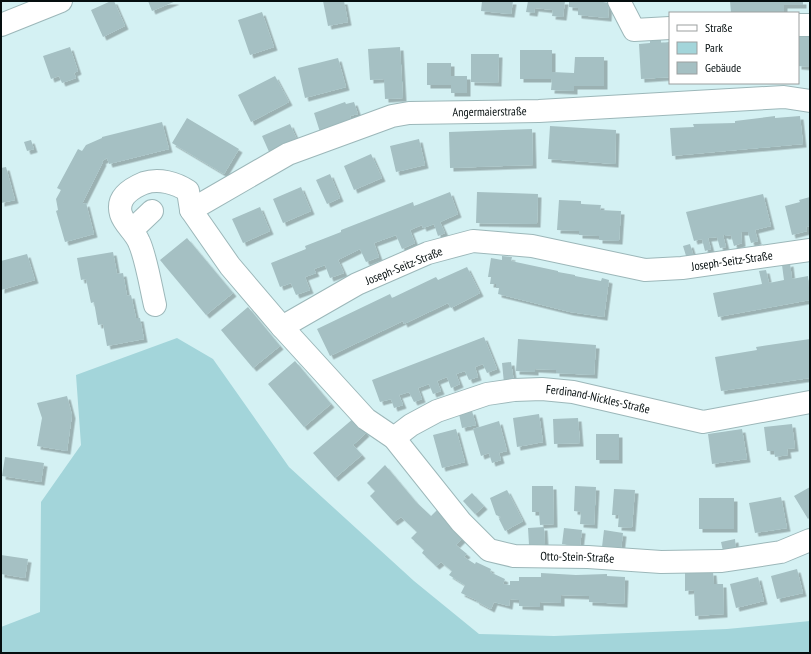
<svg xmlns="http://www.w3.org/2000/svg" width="811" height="654" font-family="'PT Sans Narrow',sans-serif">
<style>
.green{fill:#a3d5da}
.building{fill:#a5c0c3;filter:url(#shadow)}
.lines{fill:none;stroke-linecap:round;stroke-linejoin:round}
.minor-casing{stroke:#9cb7b9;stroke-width:24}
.minor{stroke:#fff;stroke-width:22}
.labels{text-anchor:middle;stroke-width:3.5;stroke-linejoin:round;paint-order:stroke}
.street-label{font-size:12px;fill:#050e0f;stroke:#fff}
</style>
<defs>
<filter id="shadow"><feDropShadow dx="3.5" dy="3.5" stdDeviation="0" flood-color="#0004"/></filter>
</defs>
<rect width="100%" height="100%" fill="#d4f1f3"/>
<path class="green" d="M177 338 213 359 289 467 414 581 479 634 554 636 727 629 810 621V653H1V627L40 612 41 502 81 445 76 375Z"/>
<path class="building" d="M111 1H114L125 26 103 37 91 10Z
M148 1H176L152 11Z
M323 1H344L348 22 328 26Z
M482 1H513L511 14 481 11Z
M528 1H565L563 17 552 16 553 10 535 8 534 13 526 12Z
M569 1H603V2L609 3 608 18 578 15V8L569 7Z
M730 1H803V5H784V13H731Z
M262 12 274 47 250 55 238 20Z
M798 36 810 37V67L798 66Z
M650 39H661V43L669 42 670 77 641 79 639 44 650 43Z
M70 47 78 71 74 73 76 78 62 83 59 76 51 79 43 56Z
M400 47 403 98 385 99 384 79 370 80 368 49Z
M520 50H552V72L574 73 575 57H604V86H574V91L551 90 552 79H520Z
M471 54H499L498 83 471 82Z
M338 58 346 87 305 98 298 68Z
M427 63H451V76H467V93H451V85H427Z
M275 76 289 102 251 122 238 95Z
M345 102 346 104 354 102 358 114 350 116 352 121 320 132 314 113Z
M775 116V118L800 116 803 144 672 156 670 128 694 127 693 124 735 123V121Z
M187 118 239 149 224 174 172 143Z
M162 122 169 149 109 164 107 158 102 161 103 162 83 202V204L86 203 94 234 65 242 56 211 58 210 56 199 61 190 57 188 78 149 82 151 86 145 102 138V137Z
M290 124 298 142 270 154 262 136Z
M550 126 616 130 615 164 548 159Z
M532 129 533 165 450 168 449 132Z
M419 139 425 165 396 172 390 146Z
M31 140 34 149 27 151 24 142Z
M371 154 382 178 354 190 344 166Z
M6 167 15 200 1 203V168Z
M330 174 340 198 327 204 316 180Z
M301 187 311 211 283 223 273 199Z
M450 192 458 214 440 222 445 233 438 236 434 224 423 228 422 225 410 230 415 243 402 249 396 235 374 243 379 257 366 262 360 249 338 260 344 273 330 278 325 265 314 269 316 273 305 277 310 290 296 295 291 283 280 287 271 263 306 249 305 246 341 232V230L413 202 414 206Z
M477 192 538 194 537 224 476 223Z
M763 194 771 226 755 230 758 241 751 243 748 232H741L742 243 734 246 731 235 725 236V235H723L726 247 720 248 717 237 708 238 711 249 705 251 702 239 694 241 686 212Z
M810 197V226L806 227 807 231 792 235 785 206 800 202 799 200Z
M559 200 581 201V204L601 205 600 210 621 211 619 241 599 240V236L579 235V231L557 230Z
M260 207 270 231 243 243 232 219Z
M187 238 233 293 206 315 160 260Z
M690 244 694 257 687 259 683 246Z
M113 252 117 274 123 273 127 296 131 295 136 318H140L144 339 107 346 103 324 98 325 94 302 91 303 86 279 81 280 77 258Z
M27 254 35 280 1 290V261Z
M502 256 512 257 511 261 558 271V272L575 275V276L601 281 602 278 609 280 604 317 570 312 498 294 499 288H496V284H490L491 277H488L491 258 502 260Z
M790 263 792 279 808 276 810 300 718 317 713 293 762 284 759 271 766 270 769 283 784 280 782 265Z
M467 267 480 293 451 308 448 303 404 324 403 321 330 356 317 329 390 294 392 298 436 277 438 280Z
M248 307 280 346 253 368 221 330Z
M484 337 497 369 487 373 483 364 475 367 478 377 469 380 465 371 456 374 460 384 451 388 447 377 437 381 441 391 433 394 429 384 418 388 422 399 414 402 409 392 399 395 403 405 394 408 391 399 380 402 372 380Z
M518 339 596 345 594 375 556 373V370L535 369V372L516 371Z
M810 339V378L721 391 715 357 757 350 756 347Z
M295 361 331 404 304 427 268 384Z
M511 362 514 382 504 383 502 363Z
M67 396 72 415 67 451 37 446 42 418 37 403Z
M472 411 476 425 462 428 459 414Z
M539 414 543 442 517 447 513 418Z
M354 418 366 433 353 445 362 455 335 478 313 453Z
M578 418 580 443 554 444 553 419Z
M499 421 507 451 499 453 501 460 492 463 489 453 481 456 473 429Z
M792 424 795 448 787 449 788 455 775 457 774 451H767L764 427Z
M456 429 465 462 442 468 433 435Z
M742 429 747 459 712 464 708 434Z
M596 434H619V460H596Z
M5 457 44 463 41 482 2 476Z
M385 465 416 502 431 516 438 509 464 537 456 545 467 554 464 557 475 564 476 562 491 569 490 572 505 579 503 584 510 585V581H519V577H541V573L576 575 607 574V576L625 577 624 604 589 602V596L561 595V603L540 602V607L519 606V600L510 599 509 606 494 602 491 609 476 601V600L461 593 465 585 449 575 452 571 441 562 436 566 422 553 424 550 411 538 417 532 401 517 394 522 370 496 375 491 367 483Z
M532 486H553L554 524 540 525 539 512H532Z
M575 486 596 487 594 525 580 524 581 512 574 511Z
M810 487V517L808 519 794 496Z
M614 489 635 490 632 528 618 527 619 515H612Z
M507 490 523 521 505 531 499 519 501 517 496 515 490 498Z
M472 493 484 506 475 514 463 501Z
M781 497 787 528 755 533 749 503Z
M699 498H734V529H699Z
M544 527 545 544 529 545 528 528Z
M564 528 582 530 580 546 562 544Z
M604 530 623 533 621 550 602 547Z
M735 539 736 549 723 551 721 542Z
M1 555 28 559 25 578 1 574Z
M797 569 803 593 777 599 771 576Z
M713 572 714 584H723L724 614 695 616 694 590 685 591V573Z
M758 577 764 601 736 608 730 584Z"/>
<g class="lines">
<g class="minor-casing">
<g id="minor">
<path d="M619 1 634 30 670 28"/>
<path d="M1 25 61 1"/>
<path d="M798 25H810"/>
<path d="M132 230 152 211"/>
<path id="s1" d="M810 250 682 268 645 270 532 246 473 241 428 253 357 284 282 327 366 419 394 438 461 522 489 550 514 556 588 557 661 562 722 561 781 552 810 540"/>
<path d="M155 305C151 288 146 257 139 242 135 232 124 224 121 214 116 197 132 188 144 183 159 178 176 183 188 191L191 210"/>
<path id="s2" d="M282 327 230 266 191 210 288 154 392 116 409 113 539 111 784 97 810 101"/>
<path id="s3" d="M394 438 411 425 437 411 487 394 514 390 542 389 573 392 703 422 810 402"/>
</g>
</g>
<use href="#minor" class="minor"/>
</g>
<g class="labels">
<g class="street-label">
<text dy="4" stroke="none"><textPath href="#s2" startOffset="469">Angermaierstraße</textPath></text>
<text transform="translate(732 261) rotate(-8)" y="4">Joseph-Seitz-Straße</text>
<text transform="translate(404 266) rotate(-22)" y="4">Joseph-Seitz-Straße</text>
<text dy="4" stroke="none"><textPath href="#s3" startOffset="216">Ferdinand-Nickles-Straße</textPath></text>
<text dy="4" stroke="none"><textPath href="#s1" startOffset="946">Otto-Stein-Straße</textPath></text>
</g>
</g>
<rect width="811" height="654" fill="none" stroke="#050e0f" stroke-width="4"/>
<rect x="669" y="12" width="130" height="72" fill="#ffffff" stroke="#9b9f9f"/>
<rect x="677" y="25" width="20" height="6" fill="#ffffff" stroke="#9b9f9f"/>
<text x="705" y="32" font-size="12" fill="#050e0f">Straße</text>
<rect x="677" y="42" width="20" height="12" fill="#a3d5da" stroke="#9b9f9f"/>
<text x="705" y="52" font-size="12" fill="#050e0f">Park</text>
<rect x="677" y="62" width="20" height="12" fill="#a5c0c3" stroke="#9b9f9f"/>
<text x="705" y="72" font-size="12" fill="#050e0f">Gebäude</text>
</svg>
